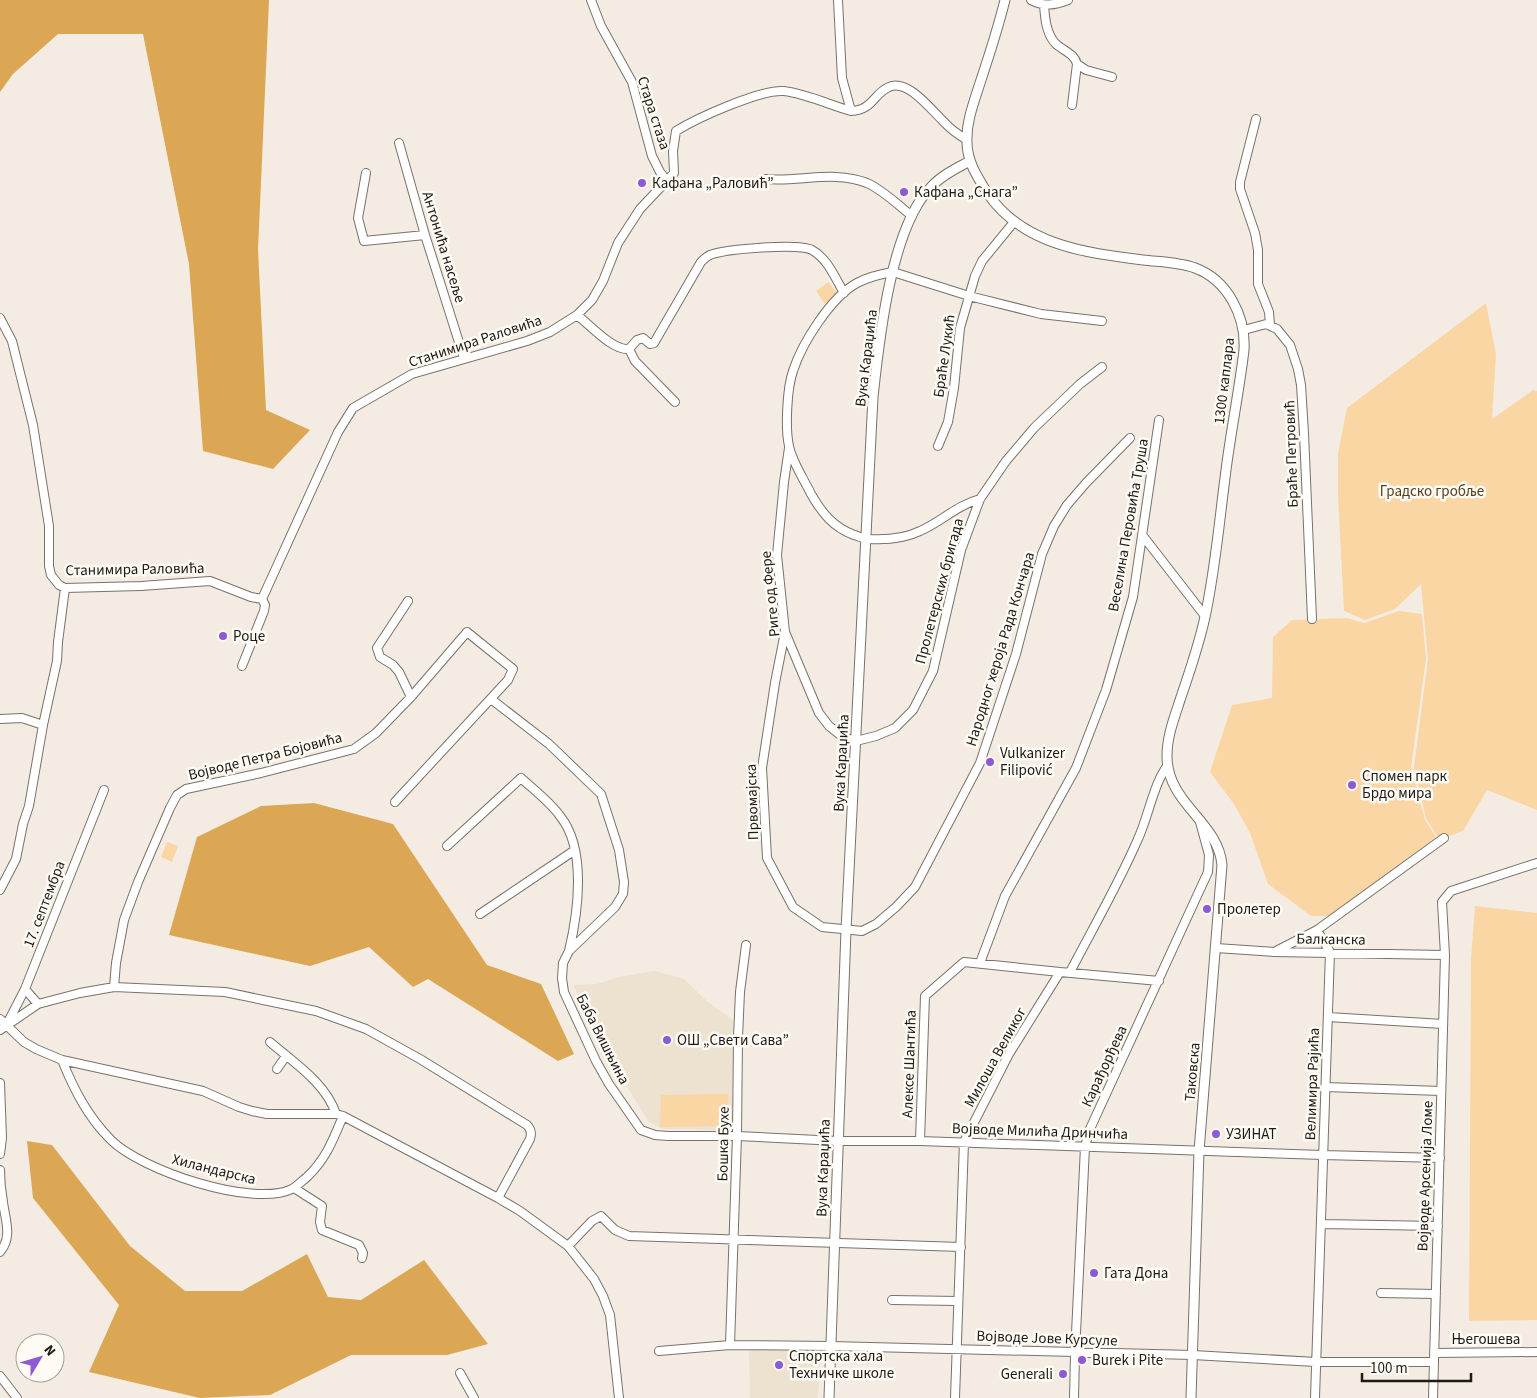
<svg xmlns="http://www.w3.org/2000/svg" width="1537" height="1398" font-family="'Source Sans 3',sans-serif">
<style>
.built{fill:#ede1d0}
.green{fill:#fad6a4}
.forest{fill:#dca755}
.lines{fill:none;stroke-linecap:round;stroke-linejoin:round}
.minor-casing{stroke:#787269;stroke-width:10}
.tertiary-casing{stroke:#787269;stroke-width:11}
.minor{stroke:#fff;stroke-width:8}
.tertiary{stroke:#fff;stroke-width:9}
.poi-dot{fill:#8d5ad3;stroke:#fefaf4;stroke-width:2}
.labels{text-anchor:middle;stroke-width:5;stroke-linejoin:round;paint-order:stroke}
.street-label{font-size:15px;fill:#1d1a17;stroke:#fefaf4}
.poi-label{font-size:15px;fill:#1d1a17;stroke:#fefaf4;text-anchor:start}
.park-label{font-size:15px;fill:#57401e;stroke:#fefaf4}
</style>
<rect width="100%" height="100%" fill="#f4ece2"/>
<path class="built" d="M655 971 684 979 708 1002 733 1020 732 1130 662 1129 648 1121 611 1060 573 985 597 984 618 977Z
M749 1348 821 1354 818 1398H750Z"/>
<path class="green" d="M828 282 838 294 825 304 816 291Z
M1486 303 1496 354 1492 419 1533 390 1537 391V810L1487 790 1463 831 1444 838 1437 836 1426 818 1414 767 1428 659 1421 584 1395 609 1365 620 1344 611 1338 496V453L1347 408Z
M1399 611 1422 614 1426 659 1411 767 1425 820 1436 837 1330 916H1311L1268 884 1250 833 1234 804 1210 772 1232 705 1272 698 1273 637 1292 620 1347 618 1364 623Z
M167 842 178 846 172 862 161 857Z
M1475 906 1537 913V1320L1469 1321 1471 959Z
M728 1094 729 1126 660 1127 661 1095Z"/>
<path class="forest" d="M0 0H269L258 250 266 410 310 430 273 469 203 451 189 264 143 34H58L13 74 0 92Z
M314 803 393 824 487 965 541 984 574 1054 558 1061 428 979 413 987 369 947 310 966 169 935 197 837 261 806Z
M27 1141 52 1145 130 1246 185 1291H242L307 1254 328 1297 361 1300 424 1260 488 1344 447 1355H351L270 1395 200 1398 89 1372 119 1305 33 1198Z"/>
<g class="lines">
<g class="minor-casing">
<path id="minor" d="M591 0 601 26 632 82 652 156 660 172 666 180
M838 0 842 78 851 111
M1031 0C1044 7 1055 5 1068 0
M1044 5C1045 18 1046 33 1055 43 1063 51 1074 53 1077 64L1086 70 1112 77
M1072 105 1077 64
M1256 119 1240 182V189L1255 233 1258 250V284L1269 312 1270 325
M399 143 425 235 464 358
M366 173 358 218 364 241 425 235
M766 179C799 182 835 170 867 183 883 190 898 205 912 216
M577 315C590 325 613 351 629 349L637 340 643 338 650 344 654 343 701 262C703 260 707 256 710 255 724 249 799 243 812 250 828 259 835 278 844 293
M0 318 12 341 33 425 49 526V566L51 575 59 585 65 588 141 586 210 581 251 597 262 599
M1244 330 1266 324 1277 329 1290 345 1298 369 1301 385 1304 433 1312 619
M629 349 635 361 675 402
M938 446 948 422 954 388 960 328 975 276 982 261 1014 222
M789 448 784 482 777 555 785 632 819 713 829 726 843 737 856 741 876 736 895 728 913 710 933 671 961 550 980 499 1006 461 1034 428 1080 384 1102 367
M980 499C957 505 941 522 920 531 904 539 886 540 868 539 863 539 859 536 854 535 833 527 822 513 811 494 804 479 792 462 789 446 785 428 787 388 793 371 802 343 831 297 857 283 868 277 881 274 893 272L969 296 1041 314 1102 321
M1143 536 1205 616
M262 599 338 432 353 408 412 374 527 341 550 332 577 315 592 300 603 281 618 243 640 209 674 173 673 151 676 131C697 118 761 89 784 91 807 94 830 105 851 111 873 110 873 94 889 87 908 78 933 112 945 123 951 130 959 135 967 140
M408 601 377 648 380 657 393 665 399 672 411 697
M785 632 775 683 762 768 767 858 793 907 822 927 862 931 876 924 896 907 915 887 980 763 1016 654 1042 554 1054 526 1067 505 1086 483 1130 438
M242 666 264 611 265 605 262 599
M491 699 549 744 601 794 619 850 624 882 623 894 615 907 569 951 563 963 562 978 564 992 596 1061 609 1084 641 1130 655 1135 668 1136H737L838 1141H920L1323 1155 1440 1158
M0 719 22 718 43 725
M447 846 521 778C534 790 550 802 560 816 587 849 578 913 569 951
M0 890 16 859 23 824 29 806 43 725 57 661 58 642 65 588
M480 914 575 850
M1216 948 1274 952 1445 955
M1276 951 1317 930 1444 838
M980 963 1005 896 1076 768 1106 690 1133 597 1159 420
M1070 972C1093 928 1118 885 1138 839 1148 818 1154 782 1168 765
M114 987 116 963 124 920 138 882 170 808 177 795 186 789 261 773 354 749 376 733 411 697 467 632 513 669 508 680 395 802
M25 989 38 1004
M1328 1017 1443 1024
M0 1019 24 1042 36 1049 62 1060 203 1091 239 1107 252 1111 267 1114H336L343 1116 498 1198 520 1211 568 1246 594 1279 603 1296 610 1315 619 1398
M7 1024 25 989 104 790
M0 1030 38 1004 80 993 114 987 225 992 316 1011 366 1029 420 1059 527 1125C531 1129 532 1133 530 1139L498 1198
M270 1042C293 1062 326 1083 336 1114
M62 1060C74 1090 88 1117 111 1140 141 1170 252 1208 292 1189 297 1186 302 1181 307 1177 326 1159 333 1140 343 1116
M277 1069 286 1056
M0 1083 2 1138 0 1154
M1325 1087 1441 1091
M920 1141 925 996 964 962 1060 972
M0 1170C0 1181 1 1191 3 1202 5 1219 13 1237 0 1252
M294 1188 322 1206 320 1222 322 1230 359 1245 363 1253 362 1258
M1321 1224 1438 1226
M568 1246 592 1221 601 1216 615 1230 629 1236 961 1247
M1381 1293 1436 1294
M892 1300 958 1301
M730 1345 737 1136 738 1037 740 992 746 945
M659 1351 730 1345 830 1346 1193 1355 1316 1362H1434
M1434 1353 1537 1352
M460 1373 474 1398
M0 1376 17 1398
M955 1398 964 1142 1009 1054 1060 972 1159 981
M1074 1398 1075 1354 1085 1147 1089 1131 1208 872 1209 855 1200 822
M1315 1398 1330 952 1317 930
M1433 1398 1445 955 1442 902 1451 891 1537 863"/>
</g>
<g class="tertiary-casing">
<path id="tertiary" d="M1005 0C998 28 989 56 980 83 974 102 966 122 967 142 967 162 978 178 988 194 1023 245 1086 253 1143 260 1160 262 1179 262 1195 268 1228 280 1246 317 1244 350 1239 393 1230 435 1225 478 1219 524 1215 571 1205 617 1199 644 1190 671 1181 697 1175 716 1167 735 1167 756 1167 804 1218 821 1222 865L1199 1151 1191 1398
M829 1398 846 930 873 397C879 341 891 225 932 186 942 175 957 168 970 161"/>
</g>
<use href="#minor" class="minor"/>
<use href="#tertiary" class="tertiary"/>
</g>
<g class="poi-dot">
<circle cx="642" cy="183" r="5"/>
<circle cx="904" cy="192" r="5"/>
<circle cx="223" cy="636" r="5"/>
<circle cx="990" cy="762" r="5"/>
<circle cx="1352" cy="785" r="5"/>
<circle cx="1207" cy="909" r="5"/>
<circle cx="667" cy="1040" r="5"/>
<circle cx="1216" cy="1134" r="5"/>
<circle cx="1094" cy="1273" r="5"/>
<circle cx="1082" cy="1360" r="5"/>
<circle cx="779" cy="1365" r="5"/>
<circle cx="1063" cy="1374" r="5"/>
</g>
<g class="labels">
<g class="street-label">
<text transform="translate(654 113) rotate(72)" y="5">Стара стаза</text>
<text transform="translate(444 247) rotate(73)" y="5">Антонића насеље</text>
<text transform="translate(475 341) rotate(-18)" y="5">Станимира Раловића</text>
<text transform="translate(944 356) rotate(-82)" y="5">Браће Лукић</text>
<text transform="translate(866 358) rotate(-83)" y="5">Вука Караџића</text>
<text transform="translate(1224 381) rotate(-83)" y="5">1300 каплара</text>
<text transform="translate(1291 454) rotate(-92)" y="5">Браће Петровић</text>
<text transform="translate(1128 525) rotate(-80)" y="5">Веселина Перовића Труша</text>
<text transform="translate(135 569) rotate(-1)" y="5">Станимира Раловића</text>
<text transform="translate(939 591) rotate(-75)" y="5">Пролетерских бригада</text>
<text transform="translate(770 594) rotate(-96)" y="5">Риге од Фере</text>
<text transform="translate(1000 649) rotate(-73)" y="5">Народног хероја Рада Кончара</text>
<text transform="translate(265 756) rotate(-14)" y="5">Војводе Петра Бојовића</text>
<text transform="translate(841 763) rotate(-87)" y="5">Вука Караџића</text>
<text transform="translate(752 802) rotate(-92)" y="5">Првомајска</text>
<text transform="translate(44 904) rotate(-69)" y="5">17. септембра</text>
<text transform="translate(1331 939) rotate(1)" y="5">Балканска</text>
<text transform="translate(603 1039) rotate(63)" y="5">Баба Вишњина</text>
<text transform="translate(995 1057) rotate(-61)" y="5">Милоша Великог</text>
<text transform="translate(909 1064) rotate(-88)" y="5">Алексе Шантића</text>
<text transform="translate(1104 1066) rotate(-65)" y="5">Карађорђева</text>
<text transform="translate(1192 1072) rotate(-85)" y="5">Таковска</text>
<text transform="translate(1312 1084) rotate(-88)" y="5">Велимира Рајића</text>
<text transform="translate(1040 1131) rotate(2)" y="5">Војводе Милића Дринчића</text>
<text transform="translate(723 1144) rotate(-89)" y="5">Бошка Бухе</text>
<text transform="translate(823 1168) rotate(-88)" y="5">Вука Караџића</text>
<text transform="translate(214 1169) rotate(14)" y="5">Хиландарска</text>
<text transform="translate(1425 1176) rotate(-88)" y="5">Војводе Арсенија Ломе</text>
<text transform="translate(1047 1338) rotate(2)" y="5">Војводе Јове Курсуле</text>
<text x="1486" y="1344">Његошева</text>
</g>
<g class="poi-label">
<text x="652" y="188">Кафана „Раловић”</text>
<text x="914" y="197">Кафана „Снага”</text>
<text x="233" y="641">Роце</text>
<text x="1000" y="758">Vulkanizer<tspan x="1000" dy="17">Filipović</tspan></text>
<text x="1362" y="781">Спомен парк<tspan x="1362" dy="17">Брдо мира</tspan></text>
<text x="1217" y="914">Пролетер</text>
<text x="677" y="1045">ОШ „Свети Сава”</text>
<text x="1226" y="1139">УЗИНАТ</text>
<text x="1104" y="1278">Гата Дона</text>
<text x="789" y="1361">Спортска хала<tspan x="789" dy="17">Техничке школе</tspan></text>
<text x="1092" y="1365">Burek i Pite</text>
<text x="1053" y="1379" text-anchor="end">Generali</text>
</g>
<g class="park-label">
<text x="1432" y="496">Градско гробље</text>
</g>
</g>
<g transform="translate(40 1358) rotate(52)"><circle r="24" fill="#fefaf4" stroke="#a4a09c"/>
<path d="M0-4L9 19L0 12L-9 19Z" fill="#8d5ad3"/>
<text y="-8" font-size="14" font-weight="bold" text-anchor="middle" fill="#1d1a17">N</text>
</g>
<path d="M1362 1373v8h109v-8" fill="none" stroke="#1d1a17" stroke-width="2.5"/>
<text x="1370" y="1373" font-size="15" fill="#1d1a17" stroke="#fefaf4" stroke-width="4" paint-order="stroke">100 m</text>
</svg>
